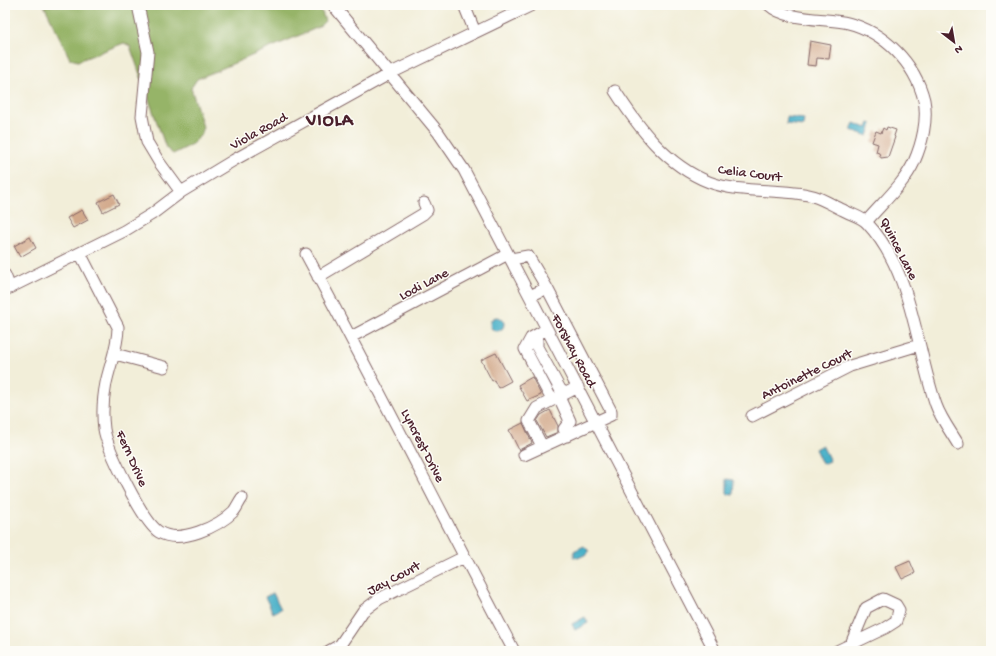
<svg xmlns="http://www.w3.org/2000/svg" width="996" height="656" font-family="'Gochi Hand',sans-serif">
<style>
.forest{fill:#96b467;stroke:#706a49}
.water{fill:#49b0c8;stroke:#4a687a}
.building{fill:#d2a98b}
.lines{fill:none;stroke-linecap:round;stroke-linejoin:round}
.minor-casing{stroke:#856768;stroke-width:13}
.minor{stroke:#fff;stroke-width:11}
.labels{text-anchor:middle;stroke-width:3;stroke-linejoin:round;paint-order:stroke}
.street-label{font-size:14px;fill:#4a1f2b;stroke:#fdfcf7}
.district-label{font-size:18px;font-weight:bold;letter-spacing:1px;fill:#4a1f2b;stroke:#fdfcf7}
</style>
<rect width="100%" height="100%" fill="#fdfcf7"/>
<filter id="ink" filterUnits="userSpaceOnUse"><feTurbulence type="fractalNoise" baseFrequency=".025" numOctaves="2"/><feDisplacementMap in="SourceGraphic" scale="8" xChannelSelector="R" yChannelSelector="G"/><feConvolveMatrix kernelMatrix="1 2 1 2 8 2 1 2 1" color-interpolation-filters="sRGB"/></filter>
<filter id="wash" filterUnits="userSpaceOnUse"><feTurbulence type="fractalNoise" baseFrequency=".012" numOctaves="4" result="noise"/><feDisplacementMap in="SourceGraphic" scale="16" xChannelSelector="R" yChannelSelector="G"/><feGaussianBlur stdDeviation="0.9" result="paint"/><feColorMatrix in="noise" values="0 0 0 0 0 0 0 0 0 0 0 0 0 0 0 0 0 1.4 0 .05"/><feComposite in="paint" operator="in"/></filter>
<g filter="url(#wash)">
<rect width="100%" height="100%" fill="#f2eed9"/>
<path class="forest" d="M44 5H316L322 12 325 21 319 27 197 79 191 88 203 127 202 134 191 145 173 154 166 148 130 46 124 43 78 61 70 59Z"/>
<path class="water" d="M787 117 804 119 803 126 786 124Z
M854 123 867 128 869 123 872 124 868 136 851 130Z
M490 324a7 7 0 1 1 14 0a7 7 0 1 1-14 0Z
M822 445 830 461 822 464 815 449Z
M727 479 734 480 733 495 727 494Z
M584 546 589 551 587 554 578 558 574 557V551Z
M273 593 281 609 273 613 265 597Z
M585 617 588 623 575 630 572 624Z"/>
<g id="blocks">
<path class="building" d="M810 41 831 45 829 59 817 58 816 66 807 65Z
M887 127 896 130 894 136 895 137 888 157 881 158 879 153 876 152 878 144 872 142 876 131 881 133 883 128 886 130Z
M114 194 119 204 103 212 98 202Z
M82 210 88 220 73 228 67 218Z
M30 237 36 248 20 257 14 246Z
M496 353 511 381 498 388 494 380 492 381 481 360Z
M532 377 541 395 527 401 518 385Z
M550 410 558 426V432L546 437 537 421 541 415Z
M523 423 532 443 519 450 509 430Z
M910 561 915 573 902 579 896 567Z"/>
</g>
</g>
<g filter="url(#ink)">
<use href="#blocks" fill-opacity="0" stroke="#856768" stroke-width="1"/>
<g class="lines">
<g class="minor-casing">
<path id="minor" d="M333 5 438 132 464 170 715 651
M464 5 475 32
M769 5C786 21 826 18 848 23 884 32 915 63 924 100 928 120 922 144 914 162 904 184 882 203 866 222
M139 10 148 52 142 116 147 142 159 162 181 192
M615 91C639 128 666 165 709 182 741 194 779 188 813 196 823 199 834 206 843 210 850 214 862 217 867 223 913 272 915 345 936 405 941 419 951 432 958 444
M80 253 118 327C118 347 110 364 106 383 103 398 102 414 104 429 107 449 143 522 159 532 180 545 219 526 234 511 237 507 239 502 242 498
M306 254C377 385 444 519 514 651
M511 259 528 256 547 288 530 296
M5 275 10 288
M318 277 423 214 427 210 424 203
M5 290 124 231 152 214 181 192 234 160 389 74 532 5
M547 329 531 338 525 349 552 400
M537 335V347L560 389 565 393
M351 337 508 254
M115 354 164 367
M559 397 570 421 564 429 567 436
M752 416 850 366 919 345
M542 446 529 421 537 408 578 387
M524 455 611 415V411L547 288
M329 651 340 645 363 611 379 599 464 557
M837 651 885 628 896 621 899 610 896 605 883 599 866 608 851 644"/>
</g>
<use href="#minor" class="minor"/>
</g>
</g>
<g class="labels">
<g class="street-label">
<text transform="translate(258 130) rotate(-29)" y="5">Viola Road</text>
<text transform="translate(750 172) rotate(7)" y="5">Celia Court</text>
<text transform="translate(900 248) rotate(63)" y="5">Quince Lane</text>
<text transform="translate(423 283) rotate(-28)" y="5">Lodi Lane</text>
<text transform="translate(575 350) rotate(62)" y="5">Forshay Road</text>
<text transform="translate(806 373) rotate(-26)" y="5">Antoinette Court</text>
<text transform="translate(424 445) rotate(63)" y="5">Lyncrest Drive</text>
<text transform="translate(133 458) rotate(66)" y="5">Fern Drive</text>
<text transform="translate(393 577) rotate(-28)" y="5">Jay Court</text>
</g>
<g class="district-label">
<text x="330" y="125">VIOLA</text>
</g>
</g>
<rect width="996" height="656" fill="none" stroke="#fdfcf7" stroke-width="20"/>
<g transform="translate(954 42) rotate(149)" stroke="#fdfcf7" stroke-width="3" paint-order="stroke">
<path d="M0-3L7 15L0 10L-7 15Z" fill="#4a1f2b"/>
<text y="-6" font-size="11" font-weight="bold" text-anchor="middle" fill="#4a1f2b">N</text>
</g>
</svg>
